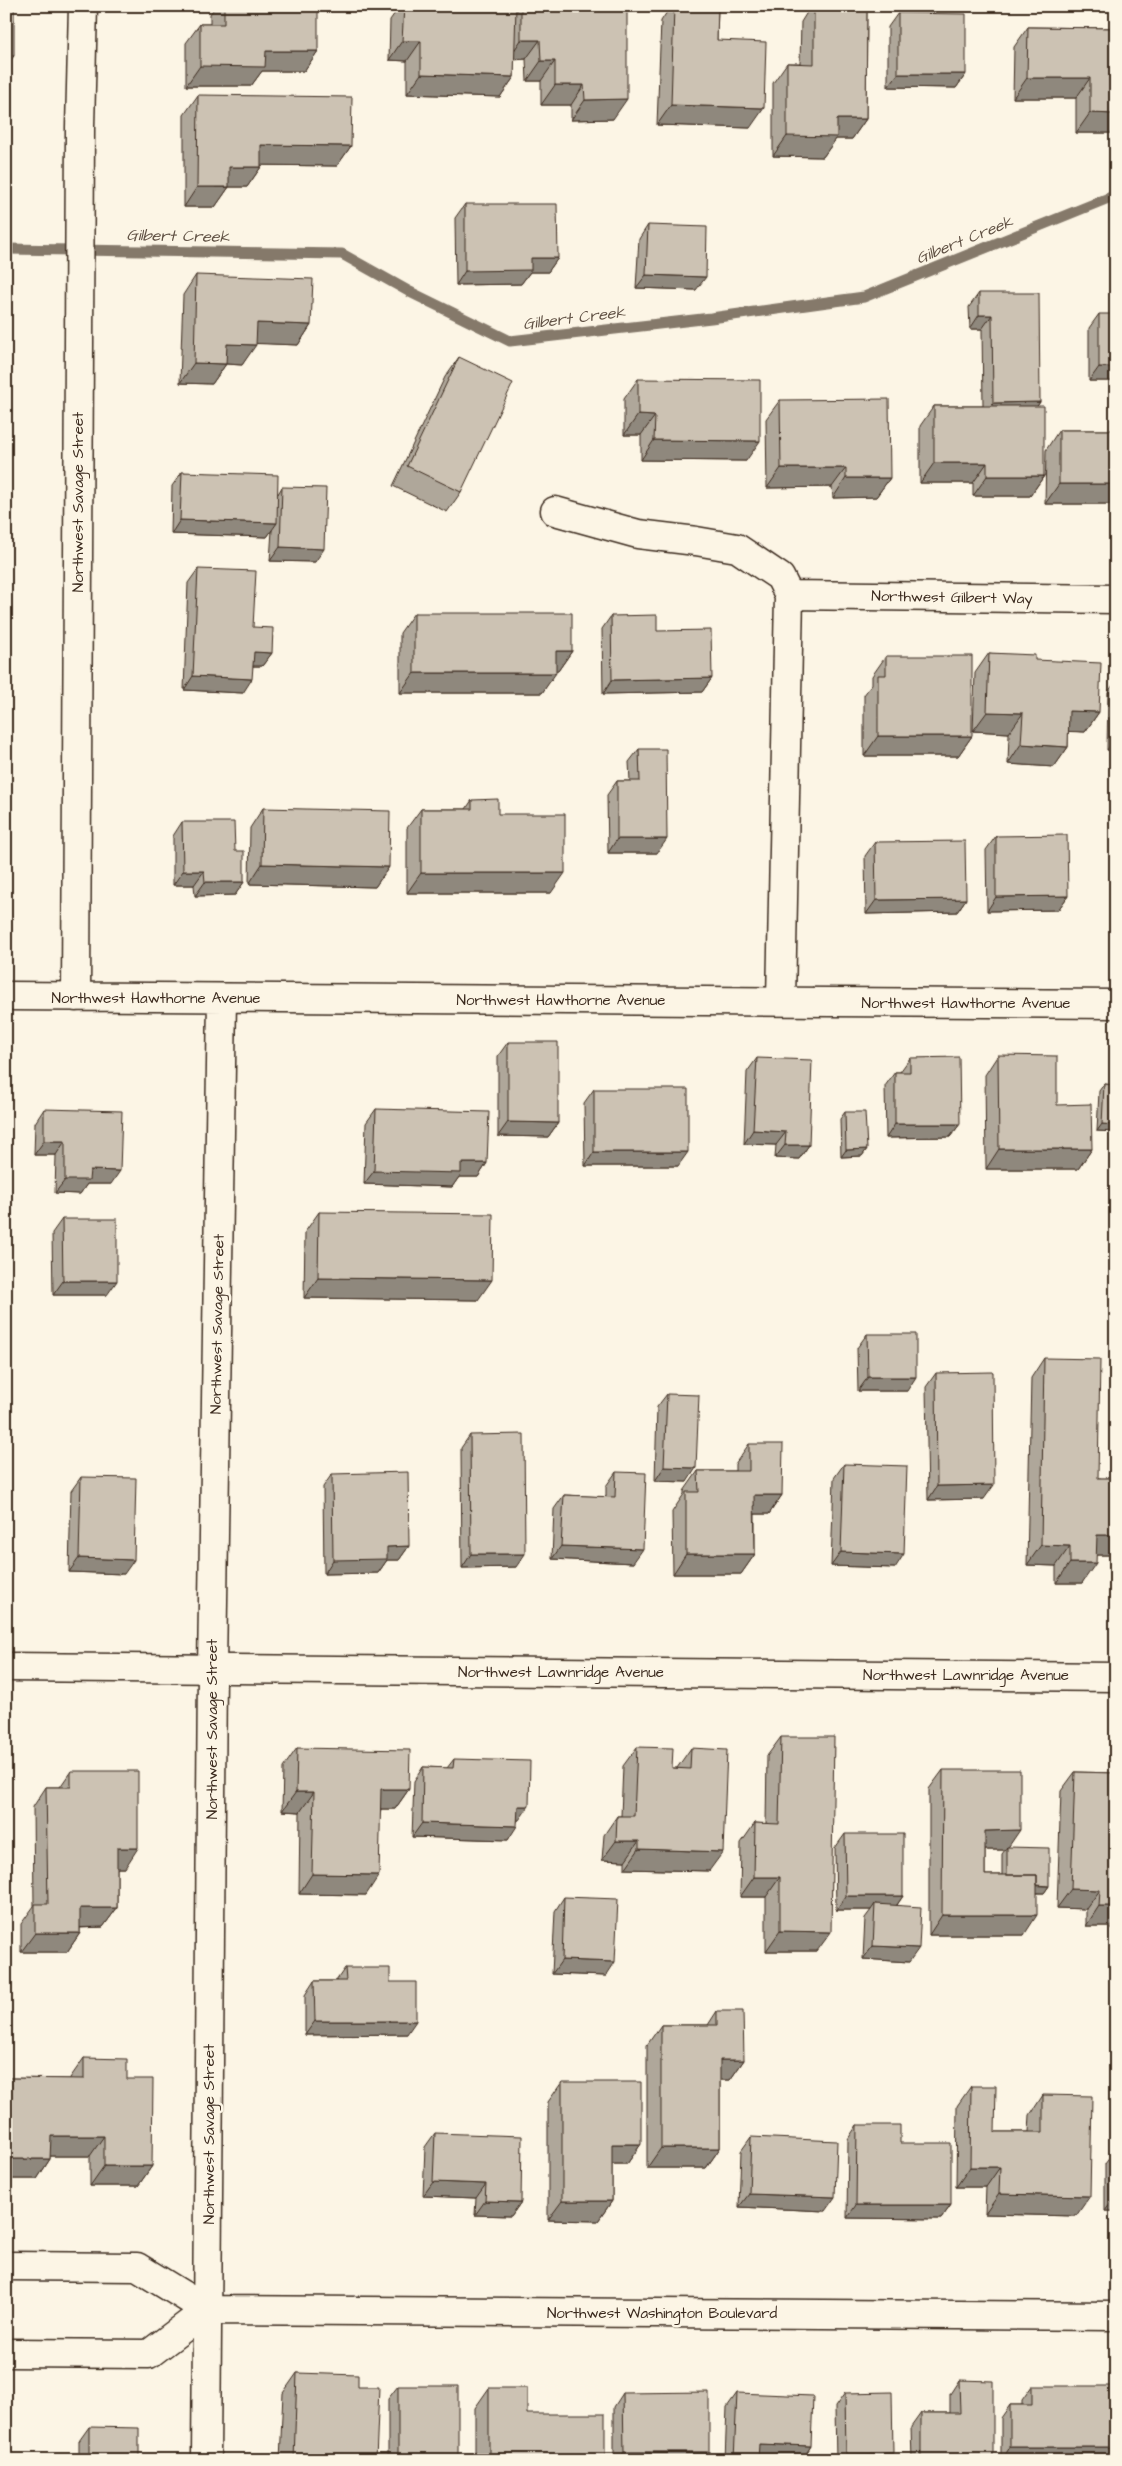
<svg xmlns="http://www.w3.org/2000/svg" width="1122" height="2466" font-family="'Architects Daughter',sans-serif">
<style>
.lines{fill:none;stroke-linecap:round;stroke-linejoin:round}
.stream{stroke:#85796b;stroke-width:11}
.street-casing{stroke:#3b2a1e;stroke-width:31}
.secondary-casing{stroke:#3b2a1e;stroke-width:31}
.street{stroke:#fcf5e5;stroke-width:28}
.secondary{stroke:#fcf5e5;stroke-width:28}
.wall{fill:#afa79a;stroke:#3b2a1e;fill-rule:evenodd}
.shaded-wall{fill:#8f887d;stroke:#3b2a1e}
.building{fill:#ccc2b3;stroke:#3b2a1e}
.labels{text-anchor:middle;stroke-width:5;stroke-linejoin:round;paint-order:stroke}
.street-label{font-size:15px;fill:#3b2a1e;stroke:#fcf5e5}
.water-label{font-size:16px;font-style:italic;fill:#605144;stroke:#fcf5e5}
</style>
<rect width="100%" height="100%" fill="#fcf5e5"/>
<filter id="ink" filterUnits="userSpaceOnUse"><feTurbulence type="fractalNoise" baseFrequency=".02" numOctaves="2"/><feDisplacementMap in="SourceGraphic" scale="10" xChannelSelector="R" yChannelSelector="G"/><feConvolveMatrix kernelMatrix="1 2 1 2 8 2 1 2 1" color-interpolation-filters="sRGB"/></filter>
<g filter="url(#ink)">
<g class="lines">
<path class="stream" d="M6 249 342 254 410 292 510 341 711 318 864 297 1116 195"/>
<g class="street-casing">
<path id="street" d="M555 511 638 534 696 541 737 548 780 577 789 595 781 1001
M789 595 1116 599
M6 1667 1116 1677"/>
</g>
<g class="secondary-casing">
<path id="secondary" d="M6 996 1116 1004
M76 997 80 127 83 6
M6 2266 137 2267 207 2310 1116 2316
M6 2353 149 2354 207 2310
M206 2460 212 1669 222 998"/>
</g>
<use href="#street" class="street"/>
<use href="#secondary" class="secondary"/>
</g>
<path class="wall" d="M216 6H224L318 51 304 71H262L251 86H186V43L200 24H210V14Z
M400 6H516L515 12 519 6H627L613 119 571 120V105H541V81H527L526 59 514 60V77L500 97 407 94V61L389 60 390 20Z
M671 6H718L717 40 750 128 657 125 661 21Z
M811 6H867L866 119 852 139H836L823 157 773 156V83L787 63H800L801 22Z
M898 13 966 74 956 88 888 87V27Z
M1028 27 1116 28V133H1076V98H1013L1014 47Z
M198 95 351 146 337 166 261 165V167L247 187H229L215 207H184V115Z
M465 204 558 258 548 272H530L521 284 456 285 455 218Z
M648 225 696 290 636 288 639 239Z
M196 275 311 325 298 345 256 343 242 365 226 364 212 384 180 383 183 295Z
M979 293 1040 402 1037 406 1044 476 1030 496H973V483H920V426L934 406H983L982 329H970L969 307Z
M1099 314 1116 381H1089V328Z
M459 357 461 492 447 512 393 486 445 377Z
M638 379 746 461 641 460V435H624V399Z
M780 400 890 478 876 497 833 498 832 487 767 488 766 419Z
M1059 430H1116V504H1045L1046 450Z
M182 472 278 494 282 487 315 562 270 561 272 530 267 537 171 534 172 486Z
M198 569 253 627 272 653 262 666H253L243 693 184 690 188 583Z
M414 613 572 651 558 671H556L542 693H400V633Z
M611 616 657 631 712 678 702 692 603 694 602 629Z
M989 653 1035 660 1099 712 1085 732 1068 731V747L1054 767 1008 764 1009 733 973 731 975 673Z
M886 656 972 736 958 756H864V695L872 684V676Z
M1116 681V750H1107L1108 692Z
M639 749 657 853H608L607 795 617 781H630L629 762Z
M472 800 498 814 551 893H407V828L421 809H466Z
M263 808 389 867 375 887 249 884 250 828Z
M182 822 235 851 244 882 235 895 195 896 194 885H173V836Z
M996 836 1068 896 1058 910 987 911 986 850Z
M875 842 966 899 957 912 866 914 865 856Z
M508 1042 558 1123 548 1137 498 1136V1056Z
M998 1055 1057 1105 1092 1149 1078 1169H986L985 1075Z
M757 1058 809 1145 799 1159 775 1158 776 1145 744 1144 747 1072Z
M910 1058 960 1124 950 1137 886 1138 885 1086 895 1072H900Z
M1104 1084 1116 1085V1132L1097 1131 1099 1091Z
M594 1089 678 1166H585L584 1103Z
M44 1109 111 1184H87L80 1194 55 1193 56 1155H34L35 1123Z
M376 1109 487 1163 478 1177H459L452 1187 364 1184 366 1123Z
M845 1112 867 1149 862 1156 841 1157 840 1119Z
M319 1212 478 1300 304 1298 305 1232Z
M62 1219 107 1295H53L52 1233Z
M867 1334 907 1391H858L857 1348Z
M1044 1358 1098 1478H1116V1551L1113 1555H1096L1082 1583H1056V1566L1027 1565 1031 1378Z
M936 1373 984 1499 928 1500 926 1387Z
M667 1394 687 1482 655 1481 657 1407Z
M470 1435 516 1567 462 1568 461 1448Z
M749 1444 782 1495 769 1514H755V1554L741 1574H673L672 1512 684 1494V1491L698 1471H735V1464Z
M844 1464 895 1568 831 1566 834 1478Z
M616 1472 633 1563 552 1559 554 1509 564 1495 606 1497V1486Z
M332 1474 409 1546 399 1560H387L378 1573 324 1574 323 1487Z
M81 1477 124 1574 69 1572 71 1491Z
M781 1737 817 1951H766V1897H740L741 1843 755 1823 766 1824 767 1756Z
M637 1747 672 1768H677L691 1748 709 1871 625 1869V1861L602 1860 604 1835 617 1816H621L623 1766Z
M297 1748 409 1789 395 1809H381L366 1895 299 1894 300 1812 282 1811 283 1768Z
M454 1759 519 1820H518L508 1840 412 1837 414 1781 423 1767 447 1768Z
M943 1770 1008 1847 1049 1886 1044 1893H1037L1024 1935H929V1789ZM985 1850H1005L1002 1854V1875H985Z
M71 1771 125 1868H117V1908L103 1927 80 1928V1933L67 1952H21V1924L34 1906 33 1807 46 1787H60Z
M1075 1772 1116 1773V1930H1111V1926H1086V1909L1057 1908 1061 1791Z
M845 1834 903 1896 897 1905 909 1962 863 1959 865 1918 871 1910H836L835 1848Z
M564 1897 606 1976 552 1974 555 1911Z
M345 1968 390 1982 407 2034 305 2035V1995L314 1981H336Z
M717 2011 744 2060 730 2080H720V2148L706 2168H647V2045L661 2025H708Z
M84 2058 127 2079 152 2166 138 2186H90V2156H50V2159L37 2179H6V2081L8 2078 70 2079V2078Z
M562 2082 641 2144 627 2164H612V2201L598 2221 548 2220V2102Z
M971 2086 995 2132H1029L1030 2115 1043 2095 1076 2216 985 2214 986 2187H956L957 2106Z
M857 2125 900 2143 951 2205 941 2219 847 2218 848 2139Z
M435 2133 521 2202 511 2216 475 2215 476 2198 423 2196 425 2147Z
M751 2137 825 2211 739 2207 741 2151Z
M1116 2149V2211H1105V2164Z
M297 2373 358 2387 376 2460H280L283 2393Z
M959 2380 993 2460H912L911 2427 921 2413H950V2394Z
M398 2386 458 2460H388V2399Z
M1032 2386 1116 2460H1001V2418L1010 2405H1022V2400Z
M489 2388 527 2414 605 2460H475V2408Z
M623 2393 709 2452 703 2460H614V2407Z
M737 2393 811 2446 802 2460 758 2458V2460H725L727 2407Z
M845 2393 888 2460H836L835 2407Z
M89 2427 139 2460H79V2441Z"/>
<path class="shaded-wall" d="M521 40H540L526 59 508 60Z
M402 41H421L407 61 389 60Z
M266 51H318L304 71H262L251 86H186L200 66Z
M6 55 14 56 6 66Z
M541 61H555L541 81H527Z
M421 74 514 77 500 97 407 94Z
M898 74H966L956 88 888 87Z
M1027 78H1090L1076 98H1013Z
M555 85H584L571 105H541Z
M627 99 613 119 571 120 585 100Z
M671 105 764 108 750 128 657 125Z
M1090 113 1116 114V133H1076Z
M837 119H866L852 139H836L823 157 773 156 787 136Z
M261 145 351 146 337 166 247 165Z
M229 167H261L247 187H215Z
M197 187H229L215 207H184Z
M531 258H558L548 272H530L521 284 456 285 465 271Z
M646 275 706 277 696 290 636 288Z
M979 315H992L982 329H970Z
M257 323 311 325 298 345 243 343Z
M227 344 256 345 242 365 213 363Z
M194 363 226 364 212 384 180 383Z
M1099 367H1116V381H1089Z
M1040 402 1030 416H983L993 403Z
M638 415 655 416 641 435H624Z
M654 440 760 441 746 461 641 460Z
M934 463H987L973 483H920Z
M781 468H846L832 487 767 488Z
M987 476H1044L1030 496H973Z
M846 478H890L876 497 833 498Z
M1059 484H1116V504H1045Z
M180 520 277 523 267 537 171 534Z
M280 547 324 549 315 562 270 561Z
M556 651H572L558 671H542Z
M254 652 272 653 262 666H244Z
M414 673H556L542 693H400Z
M193 676 252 679 243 693 184 690Z
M712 678 702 692 603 694 612 680Z
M1069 711 1099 712 1085 732 1056 731Z
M987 712 1023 713 1009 733 973 731Z
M878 736H972L958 756H864Z
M1116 738V750H1107Z
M1021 744 1068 747 1054 767 1008 764Z
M617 839H667L657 853H608Z
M262 864 389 867 375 887 249 884Z
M183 871H204L194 885H173Z
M421 873H565L551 893H407Z
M205 882H244L235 895 195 896Z
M1068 896 1058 910 987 911 996 897Z
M966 899 957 912 866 914 876 900Z
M508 1122 558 1123 548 1137 498 1136Z
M895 1124H960L950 1137 886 1138Z
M1102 1124 1116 1125V1132L1097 1131Z
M753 1130 786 1132 776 1145 744 1144Z
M44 1141H65L56 1155H34Z
M785 1145H809L799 1159 775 1158Z
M867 1149 862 1156 841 1157 846 1150Z
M999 1149H1092L1078 1169H986Z
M594 1152H688L678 1166H585Z
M461 1163H487L478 1177H459L452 1187 364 1184 374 1171Z
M90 1170 120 1171 111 1184H87L80 1194 55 1193 65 1180Z
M318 1278 492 1280 478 1300 304 1298Z
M63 1281H117L107 1295H53Z
M868 1377H916L907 1391H858Z
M664 1467 696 1468 687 1482 655 1481Z
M994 1485 984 1499 928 1500 937 1486Z
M754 1495H782L769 1514H741Z
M1097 1535H1116V1551L1113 1555H1083Z
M1041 1545 1070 1546 1056 1566 1027 1565Z
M409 1546 399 1560H387L378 1573 324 1574 333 1560 387 1547Z
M561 1546 643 1549 633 1563 552 1559Z
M841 1552 904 1554 895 1568 831 1566Z
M471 1554H525L516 1567 462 1568Z
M686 1554H755L741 1574H673Z
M79 1558 134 1560 124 1574 69 1572Z
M1070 1563H1096L1082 1583H1056Z
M381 1789H409L395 1809H367Z
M296 1792H314L300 1812 282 1811Z
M518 1806H529L519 1820H508Z
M422 1823 517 1826 508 1840 412 1837Z
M1020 1830 1007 1849V1847L1005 1850H971L985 1831Z
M616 1841H639L625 1861 602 1860Z
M117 1848H138L125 1868H103Z
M639 1849 723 1852 709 1871 625 1869Z
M312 1874 379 1875 366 1895 299 1894Z
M754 1877H780L766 1897H740Z
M1006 1885 1049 1886 1044 1893 1002 1892Z
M1071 1889 1100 1890 1086 1909 1057 1908Z
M846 1896H903L894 1909 875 1904 871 1910H836Z
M1099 1906H1116V1919L1111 1926H1086Z
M80 1908H117L103 1927 66 1928Z
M942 1915H1037L1024 1935H929Z
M1116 1923V1930H1111Z
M780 1931 831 1932 817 1951H766Z
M35 1933H80L67 1952H21Z
M873 1946 919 1948 909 1962 863 1959Z
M562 1960 615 1962 606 1976 552 1974Z
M315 2021H416L407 2034 305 2035Z
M720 2060H744L730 2080H707Z
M51 2136H104L90 2156H37Z
M612 2144H641L627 2164H598Z
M661 2148H720L706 2168H647Z
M6 2159H50L37 2179H6Z
M104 2166H152L138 2186H90Z
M970 2167H1000L986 2187H956Z
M433 2182 486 2184 476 2198 423 2196Z
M749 2194 835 2197 825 2211 739 2207Z
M999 2194 1090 2196 1076 2216 985 2214Z
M1116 2196V2211H1105Z
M485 2201 521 2202 511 2216 475 2215Z
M562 2201H612L598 2221 548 2220Z
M856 2205H951L941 2219 847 2218Z
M759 2444 811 2446 802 2460 750 2457Z
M1010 2447H1116V2460H1002Z
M624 2452H709L703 2460H618Z
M893 2453 888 2460H842L846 2454Z"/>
<path class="building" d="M6 6H14V56L6 55Z
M224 6H318V51H266L265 67 200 66V24H224Z
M404 6H516L514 77 421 74V41H402Z
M521 6H627V99L585 100 584 85H555V61H541L540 40H521Z
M674 6H718L717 40 766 42 764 108 671 105Z
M814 6H867L866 119H837V137L787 136V63L814 64Z
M898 13 966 14V74H898Z
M1028 27 1116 28V114L1090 113V78H1027Z
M198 95 352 97 351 146 261 145V167H229V187H197Z
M6 104 11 105 9 150H6Z
M465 204H557L558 258H531V270L465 271Z
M648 225 707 227 706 277 646 275Z
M196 275 313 279 311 325 257 323 256 345 227 344 226 364 194 363Z
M979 293H1039L1040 402 993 403 992 315H979Z
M1099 314H1116V367H1099Z
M459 357 513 383 461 492 407 466Z
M638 379 760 380V441L654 440 655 416 638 415Z
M889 399 890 478H846V468H781L780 400Z
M934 406H1044V476H987V463H934Z
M1059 430H1116V484H1059Z
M182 472 278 475 277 523 180 520Z
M282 487 326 488 324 549 280 547Z
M198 569 256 571 253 627 273 628 272 653 254 652 252 679 193 676Z
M414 613H572V651H556V673H414Z
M657 615V631L711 630 712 678 612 680 611 616Z
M989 653 1035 655V660L1101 663 1099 712 1069 711 1068 747 1021 744 1023 713 987 712Z
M886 656H972V736H878V675H886Z
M639 749H666L667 839H617V781H640Z
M6 798H8V855H6Z
M498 799V814H565V873H421V809H472V800Z
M263 808 390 811 389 867 262 864Z
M182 822H234L235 851H244V882H205L204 871H183Z
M1067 835 1068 896 996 897V836Z
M965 841 966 899 876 900 875 842Z
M508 1042H558V1123L508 1122Z
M998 1055 1057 1056V1105L1091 1104 1092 1149H999Z
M959 1057 960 1124H895V1072H910V1058Z
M757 1058 812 1060 809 1145H785L786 1132 753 1130Z
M1104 1084 1116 1085V1125L1102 1124Z
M594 1089H688V1152H594Z
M44 1109 122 1111 120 1171 90 1170 89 1180H65V1141H44Z
M376 1109 489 1112 487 1163H461V1173L374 1171Z
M845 1112H865L867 1149 846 1150Z
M319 1212 493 1214 492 1280 318 1278Z
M62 1219H117V1281H63Z
M867 1334H916V1377H868Z
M1044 1358 1100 1359 1098 1478H1116V1535H1097L1096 1563H1070V1546L1041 1545Z
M993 1372 994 1485 937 1486 936 1373Z
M667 1394 699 1395 696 1468 664 1467Z
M524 1434 525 1554H471L470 1435Z
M749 1444H783L782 1495H754L755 1554H686V1492H699L698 1471H749Z
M844 1464 907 1466 904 1554 841 1552Z
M408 1472 409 1546 387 1547V1559L333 1560 332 1474Z
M616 1472 646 1473 643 1549 561 1546 564 1495 615 1497Z
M81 1477 136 1478 134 1560 79 1558Z
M781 1737H834L831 1932 780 1931V1877H754L755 1823 779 1824Z
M637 1747 673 1748 672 1768 690 1769 691 1748 727 1750 723 1852 639 1849V1841H616L617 1816H634Z
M297 1748 410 1750 409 1789H381L379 1875 312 1874 314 1792H296Z
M454 1759 530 1761 529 1806H518L517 1826 422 1823 423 1767 453 1768Z
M943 1770H1020V1830L985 1831V1875H1037V1915H942Z
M71 1771H138V1848H117V1908H80V1933H35V1904H48L46 1787H71Z
M1075 1772 1116 1773V1906H1099L1100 1890 1071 1889Z
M845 1834H903V1896H846Z
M1007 1847 1049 1848V1886L1037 1885V1875H1007Z
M564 1897 618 1899 615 1962 562 1960Z
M875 1904 921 1907 919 1948 873 1946Z
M345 1968H390V1982H416V2021H315L314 1981H346Z
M717 2011H743L744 2060H720V2148H661V2025H717Z
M84 2058 127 2059V2079H153L152 2166H104V2136H51L50 2159H6V2116H8V2078L84 2079Z
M562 2082H641V2144H612V2201H562Z
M971 2086H996L995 2132H1043V2095L1092 2096 1090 2196 999 2194 1000 2167H970Z
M857 2125H900V2143H951V2205H856Z
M435 2133 522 2136 521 2202 485 2201 486 2184 433 2182Z
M751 2137 837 2141 835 2197 749 2194Z
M297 2373 358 2375V2387H379L376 2460 326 2459V2460H294Z
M959 2380 993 2381V2460H921V2413H960Z
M398 2386H458V2460H398Z
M1032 2386H1116V2447H1010V2405H1032Z
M489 2388H527V2414H605V2460H489Z
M709 2392V2452H624L623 2393Z
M892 2392 893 2453 846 2454 845 2393Z
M737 2393 813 2396 811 2446 759 2444 758 2460H734Z
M89 2427 139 2428V2460H89Z"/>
</g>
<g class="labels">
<g class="street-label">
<text transform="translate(78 502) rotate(-90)" y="5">Northwest Savage Street</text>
<text transform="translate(952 597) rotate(1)" y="5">Northwest Gilbert Way</text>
<text x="156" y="1003">Northwest Hawthorne Avenue</text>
<text x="561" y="1005">Northwest Hawthorne Avenue</text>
<text x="966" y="1008">Northwest Hawthorne Avenue</text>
<text transform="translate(217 1324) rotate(-89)" y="5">Northwest Savage Street</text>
<text x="561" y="1677">Northwest Lawnridge Avenue</text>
<text x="966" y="1680">Northwest Lawnridge Avenue</text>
<text transform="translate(212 1729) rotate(-90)" y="5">Northwest Savage Street</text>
<text transform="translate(209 2134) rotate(-90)" y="5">Northwest Savage Street</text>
<text x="662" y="2318">Northwest Washington Boulevard</text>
</g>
<g class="water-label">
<text transform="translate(178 235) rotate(1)" y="6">Gilbert Creek</text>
<text transform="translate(964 239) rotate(-22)" y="6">Gilbert Creek</text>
<text transform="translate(574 317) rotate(-7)" y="6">Gilbert Creek</text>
</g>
</g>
<rect width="1122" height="2466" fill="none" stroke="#fcf5e5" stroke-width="25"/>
<rect x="12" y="12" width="1097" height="2441" fill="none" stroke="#3b2a1e" stroke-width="2" filter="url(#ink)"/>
</svg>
